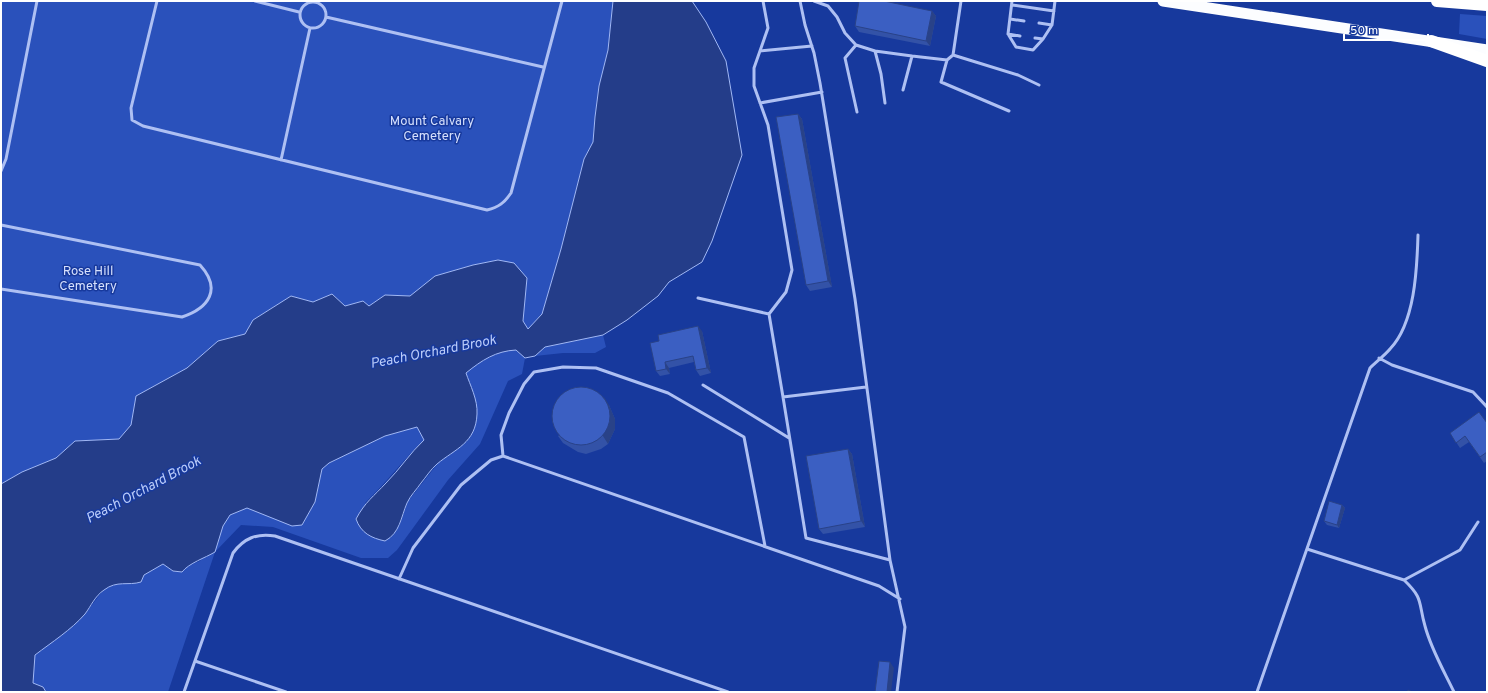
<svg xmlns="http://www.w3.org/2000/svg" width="1488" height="693" font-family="Overpass,sans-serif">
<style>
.green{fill:#2a51bb}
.water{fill:#243d89;stroke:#a1b8f5}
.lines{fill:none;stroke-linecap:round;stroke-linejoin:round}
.service{stroke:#aec0f3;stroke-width:3}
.trunk{stroke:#fcfdff;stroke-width:11}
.motorway{stroke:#fff;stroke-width:12}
.wall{fill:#3352a7}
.shaded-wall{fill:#294288}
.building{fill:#3b5fc2;stroke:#294288}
.labels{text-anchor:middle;stroke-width:3;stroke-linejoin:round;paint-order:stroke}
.park-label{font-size:13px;fill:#d6e0fd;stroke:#17399d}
.water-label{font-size:14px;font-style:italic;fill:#bbccf9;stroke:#17399d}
</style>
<rect width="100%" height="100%" fill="#17399d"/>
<path class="green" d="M1 1H613L608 50 599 86 595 117 593 142 584 159 561 249 542 314 528 329 523 321 527 278 498 260 473 265 435 276 410 297 385 295 369 306 363 301 345 306 332 294 313 302 291 296 253 320 245 334 218 341 187 368 136 396 131 425 119 439 75 441 56 458 22 472 1 484Z
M1460 14 1487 16V39L1459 34Z
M603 335 606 347 595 353H563L535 356 545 347Z
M517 349 525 358 522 374 508 381 480 444 448 480 397 550 388 558H361L273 527 241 525 215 552 168 692H46L43 687 33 683 35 655 71 627 85 614 104 589 121 582 133 584 144 575 163 564 173 571 182 572 186 566 200 561 230 515 247 508 302 525 315 502 322 469 329 463 385 436 417 427 424 440C403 460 386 483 365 503L399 527 408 501 477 414 475 399 466 373C481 360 496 351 517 349Z"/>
<path class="water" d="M613 1H692L706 22 726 61 742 155 712 241 702 262 669 282 658 296 627 320 603 335 545 347 535 356 525 358 516 350C496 351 482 360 466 373 470 385 478 400 477 414 476 443 455 449 437 464 431 469 426 477 421 483 417 489 410 496 407 503 401 517 400 533 385 541 371 538 361 533 356 519 365 502 374 496 386 483 400 469 410 453 424 440L417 427 385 436 329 463 322 469 315 502 302 525 292 526 247 508 230 515 223 526 215 552C205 558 189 563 182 572L173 571 163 564 144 575 141 582C128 586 117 580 104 590 95 596 91 606 85 614 71 630 52 642 35 655L33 683 43 687 46 692H1V484L22 472 56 458 75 441 119 439 131 425 136 396 187 368 218 341 245 334 253 320 291 296 313 302 332 294 345 306 363 301 369 306 385 295 410 296 435 276 473 265 498 260 514 263 527 278 523 321 528 329 542 314 561 249 584 159 593 142 595 117 599 86 608 50Z"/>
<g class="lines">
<path class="service" d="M157 1 131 108 132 120 143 126 487 210C499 207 504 203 511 193L562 1
M255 1 299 12
M763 1 768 28 754 68V86L768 125 792 270 786 292 769 314 783 397 866 387
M800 1 805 25 814 53 820 83 855 299 890 560 905 627 897 692
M814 1 828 6 837 17 845 33 856 45 845 58 857 112
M1012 1 1008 34 1020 36
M300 15a13 13 0 1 1 26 0a13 13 0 1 1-26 0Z
M1012 5 1054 11
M326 17 543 67
M1010 19 1024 21
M1039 23 1052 25
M1008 34 1016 47 1033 50 1043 39
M1035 38 1043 39 1052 25 1055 1
M856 45 875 51 881 74 885 103
M760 51 812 46
M875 51 912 56 903 90
M953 55 1018 75 1039 85
M912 56 947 60 953 55 961 1
M947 60 941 82 1009 111
M760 103 822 92
M281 160 310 28
M1 171 6 159 37 1
M1 225 200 265C222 289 209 308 182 317L1 289
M698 298 769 314
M1379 358 1392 365 1473 392 1487 407
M703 385 789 438
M783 397 806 538 890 560
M503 456 501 435 509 413 524 384 534 372 563 367 596 368 668 393 744 437 765 546
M1307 549 1404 580 1460 550 1478 522
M399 579 413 548 461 485 491 460 503 456 879 586 900 599
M1404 580C1424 599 1418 602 1425 626 1431 649 1444 671 1454 692
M195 661 286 692
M184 692 233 553C244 538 257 533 275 536L728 692
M1257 692 1370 368C1377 361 1384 356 1390 349 1415 323 1417 269 1418 235"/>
<path class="trunk" d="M1163 1 1487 50"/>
<path class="motorway" d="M1437 1 1487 5
M1431 41 1487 61"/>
</g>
<path class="wall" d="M932 11 936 16 930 46 859 32 855 26Z
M798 114 802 119 832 287 810 291 806 285Z
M702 331 711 373 700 376 696 370 694 362 669 368 670 374 660 376 656 371 659 341Z
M609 405 615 419V429L608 444 601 449 586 454 578 452 563 443 558 436Z
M1487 423V461L1484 463 1469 442 1460 448 1450 433Z
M848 449 852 454 865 527 823 534 819 529Z
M1342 505 1345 508 1339 528 1327 525 1324 521Z"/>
<path class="shaded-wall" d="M932 11 936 16 930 46 926 41Z
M798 114 802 119 832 287 828 281Z
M698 326 702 331 711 373 707 368Z
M665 362 669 368 670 374 666 369Z
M604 397 609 405 615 419V429L608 444 603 436Z
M848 449 852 454 865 527 861 521Z
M1342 505 1345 508 1339 528 1337 525Z
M890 662 894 668 891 692H887Z"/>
<path class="building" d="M859 1H884L932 11 926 41 855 26Z
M798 114 828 281 806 285 776 117Z
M698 326 707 368 696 370 693 356 665 362 666 369 656 371 650 343 659 341 658 335Z
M552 416a29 29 0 1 1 58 0a29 29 0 1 1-58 0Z
M1479 412 1487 423V452L1480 457 1465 436 1456 443 1450 433Z
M848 449 861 521 819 529 806 456Z
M1329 501 1342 505 1337 525 1324 521Z
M879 661 890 662 887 692H875Z
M1408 690 1413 692H1407Z"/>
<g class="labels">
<g class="park-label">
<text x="432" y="125">Mount Calvary<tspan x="432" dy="15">Cemetery</tspan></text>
<text x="88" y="275">Rose Hill<tspan x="88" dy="15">Cemetery</tspan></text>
</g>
<g class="water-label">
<text transform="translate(433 351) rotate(-11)" y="5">Peach Orchard Brook</text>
<text transform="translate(143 489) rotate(-28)" y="5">Peach Orchard Brook</text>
</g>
</g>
<rect width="1488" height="693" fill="none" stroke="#ffffff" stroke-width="4"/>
<path d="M1344 34v6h84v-6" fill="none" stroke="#ffffff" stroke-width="2"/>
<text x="1350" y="34" font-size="12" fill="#ffffff" stroke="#17399d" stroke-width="3" paint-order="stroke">50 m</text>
</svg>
